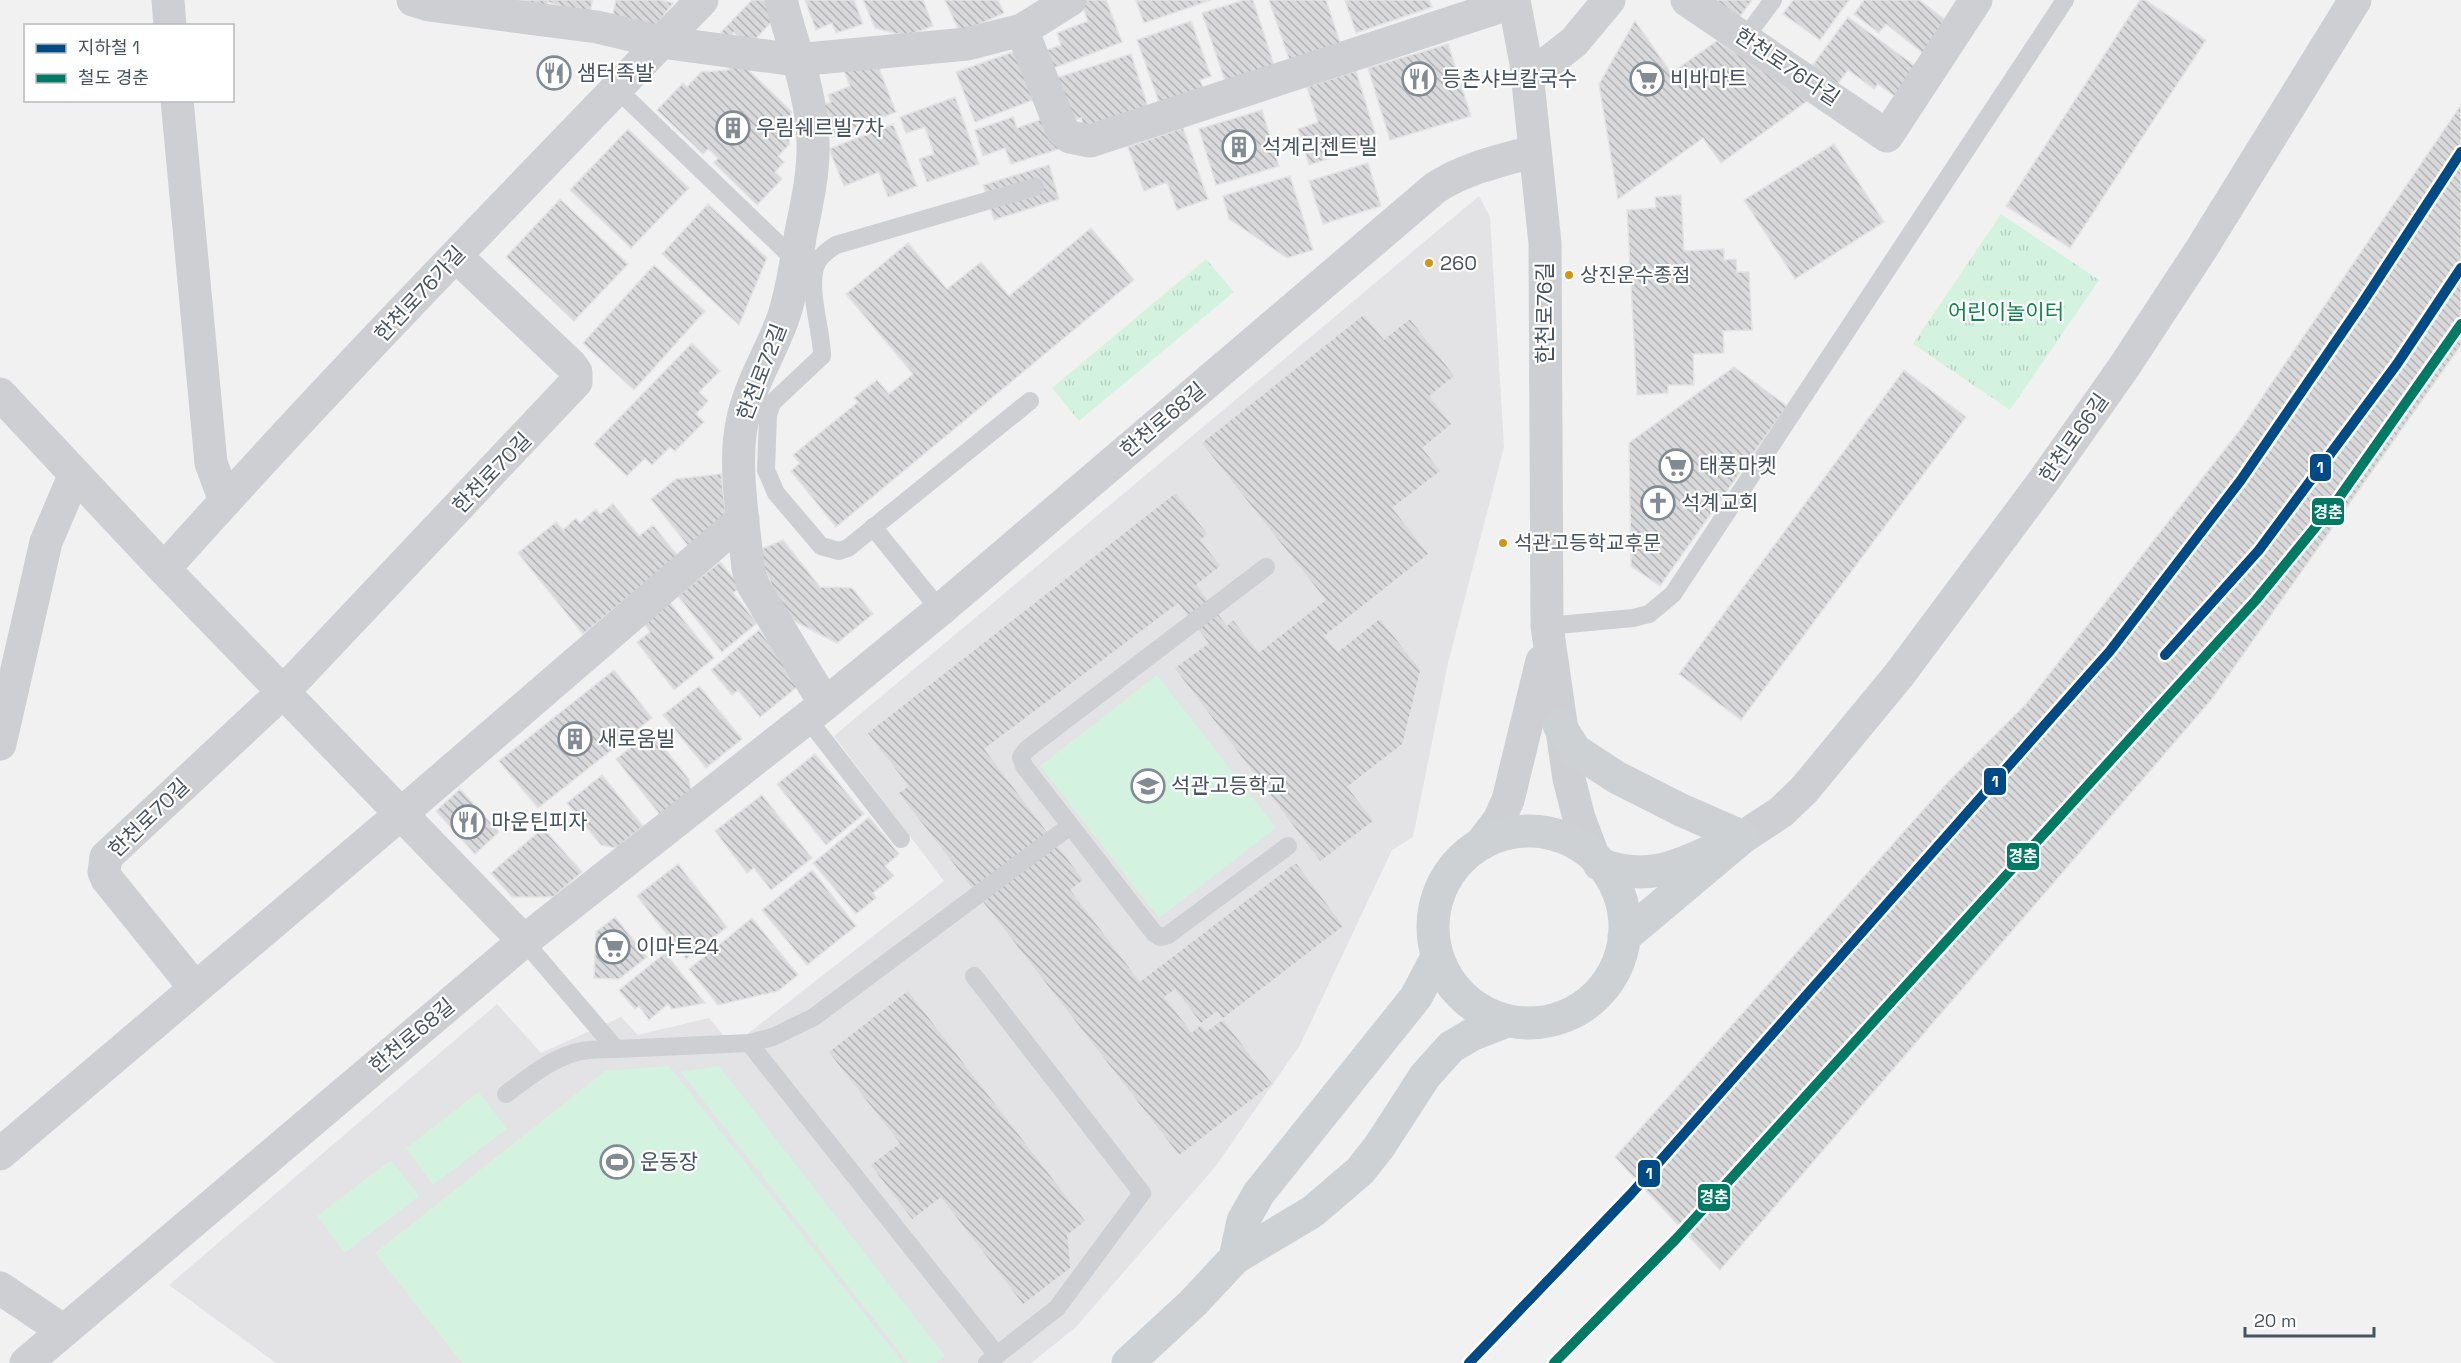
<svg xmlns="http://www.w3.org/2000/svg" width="2461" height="1363" font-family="'Space Grotesk','Noto Sans KR',sans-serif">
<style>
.education{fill:#e3e2e4}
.grass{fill:#d3f3e0}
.park{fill:url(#park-tufts)}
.building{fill:url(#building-back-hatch);stroke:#e3e3e4;stroke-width:1.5;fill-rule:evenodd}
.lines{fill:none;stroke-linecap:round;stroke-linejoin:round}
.service{stroke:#cdcfd2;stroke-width:18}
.minor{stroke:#cdcfd2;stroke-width:33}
.tertiary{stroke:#cdcfd2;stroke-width:33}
.secondary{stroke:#cdd1d4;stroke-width:33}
.rail-1-casing{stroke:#fff;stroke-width:15}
.rail-1{stroke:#007a62;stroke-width:10}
.metro-1-casing{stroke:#fff;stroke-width:15}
.metro-1{stroke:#004a85;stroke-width:10}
.bus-dot{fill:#d49513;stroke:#fff;stroke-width:2}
.labels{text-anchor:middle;stroke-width:4.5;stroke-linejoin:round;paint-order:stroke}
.bus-label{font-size:20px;fill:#465360;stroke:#fff;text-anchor:start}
.street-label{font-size:21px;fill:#465360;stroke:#fff}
.poi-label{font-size:21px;fill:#465360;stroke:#fff;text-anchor:start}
.park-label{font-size:21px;fill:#0d854c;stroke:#fff}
.line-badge{stroke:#fff;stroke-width:2}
.badge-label{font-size:16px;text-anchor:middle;font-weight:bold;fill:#fff}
</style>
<defs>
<pattern id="park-tufts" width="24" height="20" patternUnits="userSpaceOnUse" patternTransform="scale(1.5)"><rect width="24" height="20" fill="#d3f3e0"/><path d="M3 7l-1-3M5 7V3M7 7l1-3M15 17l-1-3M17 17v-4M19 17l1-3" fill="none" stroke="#b6d2c3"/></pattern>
<pattern id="building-back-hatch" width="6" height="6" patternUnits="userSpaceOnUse" patternTransform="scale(1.5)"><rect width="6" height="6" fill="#d9d9db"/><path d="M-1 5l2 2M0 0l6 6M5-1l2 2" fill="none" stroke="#b2b3b5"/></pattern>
</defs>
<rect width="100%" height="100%" fill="#f2f1f1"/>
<path class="education" d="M1479 196 1490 217 1504 447 1448 663 1413 837 1392 850 1300 1045 1215 1167 1075 1328 1031 1363H276L169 1285 497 1004 541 1053 621 1017 638 1035 709 1018 732 1046 944 881 834 736Z"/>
<path class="grass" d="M1157 675 1276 828 1159 918 1040 766Z
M669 1066 903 1363H462L375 1253 605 1071Z
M719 1066 945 1356 936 1363H908L681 1072Z
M479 1092 507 1129 433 1185 406 1148Z
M391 1160 419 1196 345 1253 317 1216Z"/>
<path class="park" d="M2001 214 2099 280 2010 410 1913 344Z
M1206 259 1234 292 1079 421 1052 388Z"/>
<path class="building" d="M521 0H593L589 14 548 2 544 7Z
M616 0H661L673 3 655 27 612 18Z
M752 0H770L775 18 749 46 734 32 728 39 721 32Z
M805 0H854L863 24 836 33 832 23 816 30Z
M863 0H923L933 26 906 36 875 28Z
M945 0H998L1004 13 960 33Z
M1080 0H1106L1122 42 1051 69 1044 51 1061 45 1057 33 1088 21Z
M1136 0H1211L1144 23Z
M1244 0H1253L1274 65 1225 81 1202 13Z
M1269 0H1326L1341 45 1290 62Z
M1345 0H1429L1432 7 1356 33Z
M1711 0H1752L1738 19Z
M1793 0H1849L1820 40 1783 14Z
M1864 0H1919L1948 22 1924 54 1886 24 1879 33 1854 14Z
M2140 0H2145L2206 40 2070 248 2006 206Z
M1848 17 1918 68 1897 98 1878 84 1874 89 1848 70 1837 85 1812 66Z
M1191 21 1211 76 1200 80 1204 90 1160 105 1137 40Z
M1635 21 1671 73 1717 41 1810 99 1721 163 1703 138 1618 199 1599 84Z
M1448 44 1471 116 1390 140 1368 68Z
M1016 51 1033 100 975 122 956 72Z
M1131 54 1149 110 1085 130 1081 118 1071 121 1056 78Z
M875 58 896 112 832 137 819 106 831 102 828 95 850 86 844 71Z
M738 60 791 111 789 145 778 156 784 162 775 172 782 179 757 205 714 163 718 158 713 153 708 149 703 154 657 110 683 83 687 87 701 72 728 70Z
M1356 71 1378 143 1309 165 1298 129 1318 122 1307 87Z
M955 97 979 164 927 182 919 159 934 154 925 127 906 133 900 117Z
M2461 105V345L2211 700 1720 1270 1615 1157 1948 782 2026 704 2240 430Z
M1262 110 1279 166 1216 185 1199 129Z
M1013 117 1017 128 1048 117 1059 149 1011 164 1005 148 983 156 975 130Z
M893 124 917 186 888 197 879 172 844 186 829 149Z
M1183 128 1208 199 1177 210 1167 182 1144 191 1128 147Z
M628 129 689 188 631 248 570 190Z
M1834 144 1884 222 1795 279 1744 200Z
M1368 163 1381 206 1323 224 1309 181Z
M1049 165 1059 199 994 220 983 185Z
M1290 176 1313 250 1287 258 1229 219 1223 196Z
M1681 195 1684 251 1724 249V260L1736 259 1737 272H1749L1752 330 1723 331 1724 353 1693 354 1694 385H1668V393L1637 395 1627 210 1656 208 1655 197Z
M560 199 628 264 574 321 506 257Z
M708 204 767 258 739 325 662 254Z
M1091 228 1134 280 836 527 791 471 800 463 793 455 858 402 854 398 877 380 889 394 913 374 846 294 908 243 947 289 981 262 1009 296Z
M654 265 705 311 634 390 583 343Z
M1364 314 1384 339 1410 318 1455 376 1430 396 1452 424 1423 448 1441 471 1393 508 1429 554 1325 636 1338 651 1380 618 1421 670 1403 744 1348 787 1374 821 1320 862 1174 668 1208 643 1178 604 985 749 1084 880 1071 890 1140 981 1296 862 1344 926 1223 1019 1273 1084 1179 1156 898 793 908 786 867 733 1176 492 1208 534 1201 540 1221 566 1197 585 1227 625 1233 619 1259 652 1325 600 1201 443ZM1175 990 1201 1024 1192 1032 1165 997ZM1217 1012 1223 1019 1206 1031 1201 1024Z
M692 343 720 371 699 392 708 401 696 414 704 422 675 451 670 447 652 465 645 458 627 476 594 444Z
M1734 367 1787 406 1660 586 1631 566 1629 443Z
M1904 370 1966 417 1741 720 1679 674Z
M721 474 726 517 688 546 651 499 676 479Z
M613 504 639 536 653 525 678 556 583 634 518 553 556 522 563 530 576 518 580 523 596 509 600 514Z
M783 540 820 587 852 588 873 614 837 643 792 620 780 604 757 551Z
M720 562 741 587 733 593 757 623 722 652 678 596Z
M667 599 714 658 674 690 637 642 650 632 641 620Z
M759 630 802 683 760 717 738 690 732 695 711 670Z
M614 670 652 718 538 808 499 761Z
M699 686 742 739 706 768 663 715Z
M651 732 689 779 691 792 661 816 616 759Z
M815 754 864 814 826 845 777 784Z
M602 775 643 826 616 848 601 845 567 803Z
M460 789 499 832 475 854 436 811Z
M762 795 812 858 771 890 754 868 747 873 715 831Z
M869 817 899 854 885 866 894 876 873 893 876 898 856 914 813 863Z
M543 828 582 872 553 897H512L491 873Z
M678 864 727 927 686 959 637 896Z
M812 870 856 926 807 965 762 910Z
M615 917 647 957 619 979 594 978 596 932Z
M752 918 798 975 778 991 718 1005 689 969Z
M665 953 705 1003 672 1009 668 1004 649 1020 639 1006 635 1009 619 990Z
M908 990 1086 1221 1068 1235 1071 1268 1023 1305 941 1198 912 1220 898 1202 870 1165 899 1143 828 1052Z"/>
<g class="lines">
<path class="service" d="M1745 38 1773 0
M617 89 796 261
M1030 401 848 548 839 551 821 546 776 493 766 470 768 415 772 403 822 356C822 330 805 283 818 261 822 254 830 249 836 245L1035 187
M873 527 940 610
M1266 567 1026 750 1021 757 1024 766 1154 933 1160 937 1168 935 1288 846
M1547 626 1633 618 1649 614 1673 594 2065 0
M807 718 901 839
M524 941 616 1049 749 1043 773 1037 814 1017 1070 826
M974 976 1142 1193 1057 1308 997 1355
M749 1043 997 1355 987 1363
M506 1094C528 1078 550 1059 577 1052 589 1049 603 1049 616 1049"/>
<path class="minor" d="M168 0 170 26
M413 0 429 5 597 27 661 42 796 60 967 44 1022 30 1070 0
M781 0C793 47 812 94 813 142 814 172 807 203 801 232 796 261 792 294 782 321 769 356 749 386 742 423 733 463 744 526 748 568L753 585 825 704
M1687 0 1887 136 1976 0
M1022 30 1062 130 1070 137 1090 141 1514 2
M1528 78 1574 42 1609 0
M177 100 211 463 225 501
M0 394 164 569 524 941
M164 569C338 374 521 188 702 0
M0 744 46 542 75 474
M195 988 107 879 104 872 106 857 284 691 576 382V372L571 365 456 256
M0 1154 402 813 743 519
M0 1288 64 1331
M26 1363 524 941 825 704 940 610 1435 188C1465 168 1500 161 1535 151"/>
<path class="tertiary" d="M1514 0 1526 64 1545 243 1547 626 1569 779 1579 818 1593 855
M1743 837 1781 812 1804 790 1899 675 2045 479 2124 367 2202 248 2355 0
M1481 844 1499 820 1508 800 1542 661"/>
<path class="secondary" d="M1559 725 1575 750 1616 777 1681 810 1743 837
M1433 927a96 96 0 1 1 192 0a96 96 0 1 1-192 0Z
M1599 864C1644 880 1670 870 1711 851
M1624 937 1743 837
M1235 1258 1243 1221 1259 1193 1416 997 1437 957
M1128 1363 1193 1303 1235 1258 1312 1212 1360 1171 1379 1147 1425 1076 1451 1047 1473 1034 1507 1021"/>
<g class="rail-1-casing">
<path id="rail-1" d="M1554 1363 1677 1238 2256 600 2336 502 2461 324"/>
</g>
<use href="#rail-1" class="rail-1"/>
<g class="metro-1-casing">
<path id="metro-1" d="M2165 655 2259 550 2397 364 2461 268
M1469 1363 1631 1194 2110 651 2241 480 2361 305 2461 152"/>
</g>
<use href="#metro-1" class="metro-1"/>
</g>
<defs>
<g id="restaurant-ring" transform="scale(1.725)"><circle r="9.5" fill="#fff" stroke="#828a93" stroke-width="1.5"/><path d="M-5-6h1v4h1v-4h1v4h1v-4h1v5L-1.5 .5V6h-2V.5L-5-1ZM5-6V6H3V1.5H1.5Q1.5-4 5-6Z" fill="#828a93"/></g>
<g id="supermarket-ring" transform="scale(1.725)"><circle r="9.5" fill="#fff" stroke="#828a93" stroke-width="1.5"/><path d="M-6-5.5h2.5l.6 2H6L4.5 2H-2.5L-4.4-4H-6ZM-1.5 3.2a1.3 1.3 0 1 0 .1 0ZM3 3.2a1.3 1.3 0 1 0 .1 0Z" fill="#828a93"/></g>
<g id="building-ring" transform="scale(1.725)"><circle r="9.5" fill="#fff" stroke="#828a93" stroke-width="1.5"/><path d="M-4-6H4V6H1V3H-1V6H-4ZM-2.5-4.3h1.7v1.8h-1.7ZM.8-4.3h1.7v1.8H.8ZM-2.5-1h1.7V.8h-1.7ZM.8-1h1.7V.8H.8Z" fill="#828a93"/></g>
<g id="church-ring" transform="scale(1.725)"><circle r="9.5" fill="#fff" stroke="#828a93" stroke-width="1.5"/><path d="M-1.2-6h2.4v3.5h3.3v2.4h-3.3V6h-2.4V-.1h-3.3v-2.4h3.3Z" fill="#828a93"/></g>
<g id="school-ring" transform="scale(1.725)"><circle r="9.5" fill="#fff" stroke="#828a93" stroke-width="1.5"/><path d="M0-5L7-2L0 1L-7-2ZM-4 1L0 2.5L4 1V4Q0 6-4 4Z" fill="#828a93"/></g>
<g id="stadium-ring" transform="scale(1.725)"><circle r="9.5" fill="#fff" stroke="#828a93" stroke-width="1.5"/><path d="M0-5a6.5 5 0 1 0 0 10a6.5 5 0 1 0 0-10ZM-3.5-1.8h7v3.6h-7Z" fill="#828a93"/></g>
</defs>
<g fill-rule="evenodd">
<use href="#restaurant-ring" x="554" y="73"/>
<use href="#restaurant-ring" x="1419" y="79"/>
<use href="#supermarket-ring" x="1647" y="79"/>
<use href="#building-ring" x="733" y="128"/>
<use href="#building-ring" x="1239" y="147"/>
<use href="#supermarket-ring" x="1676" y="466"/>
<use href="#church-ring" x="1658" y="503"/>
<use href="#building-ring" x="575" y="739"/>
<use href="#school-ring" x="1148" y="786"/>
<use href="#restaurant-ring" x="468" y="822"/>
<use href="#supermarket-ring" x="613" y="947"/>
<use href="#stadium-ring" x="617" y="1162"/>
</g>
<g class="bus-dot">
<circle cx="1429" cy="263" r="5"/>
<circle cx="1569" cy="275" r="5"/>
<circle cx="1503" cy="543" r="5"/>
</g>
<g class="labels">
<g class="bus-label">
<text x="1440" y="270">260</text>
<text x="1580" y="282">상진운수종점</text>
<text x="1514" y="550">석관고등학교후문</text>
</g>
<g class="street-label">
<text transform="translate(1787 67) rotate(34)" y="7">한천로76다길</text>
<text transform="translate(420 294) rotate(-47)" y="7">한천로76가길</text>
<text transform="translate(1545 313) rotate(-90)" y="7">한천로76길</text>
<text transform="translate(762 372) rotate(-69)" y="7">한천로72길</text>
<text transform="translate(1163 420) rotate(-40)" y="7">한천로68길</text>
<text transform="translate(2074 438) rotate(-55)" y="7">한천로66길</text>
<text transform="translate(492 473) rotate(-46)" y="7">한천로70길</text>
<text transform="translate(149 818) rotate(-44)" y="7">한천로70길</text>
<text transform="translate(412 1036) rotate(-40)" y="7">한천로68길</text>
</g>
<g class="poi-label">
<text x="577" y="80">샘터족발</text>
<text x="1442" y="86">등촌샤브칼국수</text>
<text x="1670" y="86">비바마트</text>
<text x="756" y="135">우림쉐르빌7차</text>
<text x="1262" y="154">석계리젠트빌</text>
<text x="1699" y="473">태풍마켓</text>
<text x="1681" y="510">석계교회</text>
<text x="598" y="746">새로움빌</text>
<text x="1171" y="793">석관고등학교</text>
<text x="491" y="829">마운틴피자</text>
<text x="636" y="954">이마트24</text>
<text x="640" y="1169">운동장</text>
</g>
<g class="park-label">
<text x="2006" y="319">어린이놀이터</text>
</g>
</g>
<g class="line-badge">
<rect x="2309" y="453" width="23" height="29" rx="6" fill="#004a85"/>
<rect x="2311" y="497" width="34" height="29" rx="6" fill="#007a62"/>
<rect x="1983" y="767" width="24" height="29" rx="6" fill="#004a85"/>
<rect x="2006" y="842" width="34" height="29" rx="6" fill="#007a62"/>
<rect x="1637" y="1159" width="24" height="29" rx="6" fill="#004a85"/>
<rect x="1697" y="1183" width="34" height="29" rx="6" fill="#007a62"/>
</g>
<g class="badge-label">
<text x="2320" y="473">1</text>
<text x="2328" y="518">경춘</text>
<text x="1995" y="787">1</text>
<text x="2023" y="862">경춘</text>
<text x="1649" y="1179">1</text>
<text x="1714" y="1203">경춘</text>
</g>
<rect x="24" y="24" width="210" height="78" fill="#ffffff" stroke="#b5babf" stroke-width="1.5"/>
<rect x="36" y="44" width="30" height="9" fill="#004a85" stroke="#b5babf" stroke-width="1.5"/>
<text x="78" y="54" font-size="18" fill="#465360">지하철 1</text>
<rect x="36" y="74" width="30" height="9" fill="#007a62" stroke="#b5babf" stroke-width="1.5"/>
<text x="78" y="84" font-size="18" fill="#465360">철도 경춘</text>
<path d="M2245 1327v9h129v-9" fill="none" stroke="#465360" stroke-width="3"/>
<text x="2254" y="1327" font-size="18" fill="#465360" stroke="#ffffff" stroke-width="4.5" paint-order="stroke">20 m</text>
</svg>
